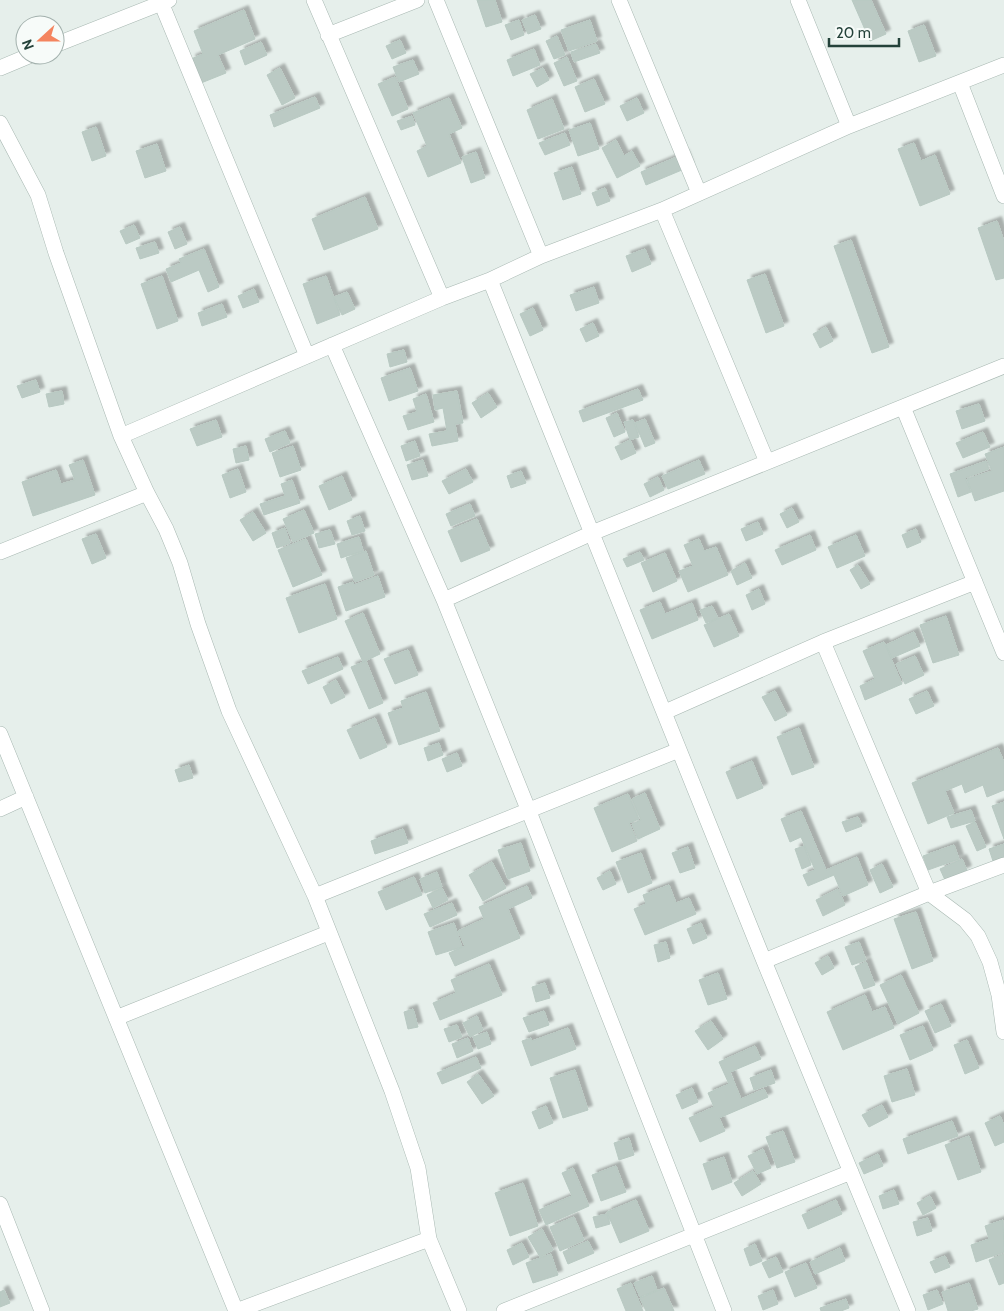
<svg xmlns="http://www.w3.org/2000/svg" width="1004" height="1311" font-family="Cabin,sans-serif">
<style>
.building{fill:#bbcac4;stroke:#b8c9c2;filter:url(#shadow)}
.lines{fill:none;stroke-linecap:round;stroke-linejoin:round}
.minor-casing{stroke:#a8b8b2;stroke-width:16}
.minor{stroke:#fff;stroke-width:15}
</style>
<defs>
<filter id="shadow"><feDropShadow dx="4.5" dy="-4.5" stdDeviation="1" flood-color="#0004"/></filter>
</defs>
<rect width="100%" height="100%" fill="#e6efeb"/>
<path class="building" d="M477 0H495L502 22 486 27Z
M852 0H871L886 34 870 41Z
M244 10 255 39 218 55 226 73 201 83 191 59 203 54 194 31Z
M535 15 541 29 528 34 522 20Z
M519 20 524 35 511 40 505 25Z
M590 20 597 41 569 51 561 30Z
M924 25 936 56 919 62 908 31Z
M557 36 565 55 554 59 546 41Z
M400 40 406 53 392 59 386 46Z
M261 42 267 55 245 65 240 51Z
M596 44 600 53 574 62 571 52Z
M534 49 540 65 513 76 507 60Z
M567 57 577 81 564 86 554 63Z
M413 60 419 74 399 82 393 67Z
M280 68 295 98 282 105 267 75Z
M543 68 549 80 537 87 530 74Z
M395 77 408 109 392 116 378 84Z
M594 79 605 104 585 112 575 87Z
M315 97 320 108 274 127 270 115Z
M449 98 462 128 449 134 461 163 428 177 417 151 427 146 413 113Z
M637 98 644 113 627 121 620 106Z
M552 99 564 129 538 139 527 110Z
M412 116 415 125 401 130 397 121Z
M590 123 599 149 578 156 569 130Z
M96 127 106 156 92 161 82 132Z
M565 133 570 145 545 155 539 143Z
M616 140 624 156 632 151 640 166 617 178 602 148Z
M914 143 921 161 935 155 950 194 920 206 898 149Z
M157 144 166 171 145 178 136 151Z
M476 152 485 178 471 183 462 157Z
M684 154 689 167 646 185 641 172Z
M572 167 581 194 563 200 554 173Z
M605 188 610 201 597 206 592 193Z
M365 197 378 229 324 250 312 219Z
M997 221 1004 241V278L996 280 978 228Z
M134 225 140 238 126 244 120 231Z
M180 227 187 244 175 249 168 232Z
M851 240 889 347 872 353 834 246Z
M155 242 159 253 140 259 136 248Z
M204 249 219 287 208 292 199 270 171 282 166 269 181 263 179 259Z
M645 249 651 264 632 272 626 256Z
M765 274 784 326 766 333 747 280Z
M162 276 178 321 157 329 141 284Z
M326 276 340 315 317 324 303 284Z
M594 287 599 303 576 311 570 295Z
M254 289 259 302 243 308 238 296Z
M347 292 355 309 342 315 334 297Z
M222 304 227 317 202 326 198 313Z
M533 308 543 330 530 336 520 314Z
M593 323 599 336 586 342 580 329Z
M826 327 833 341 820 348 813 334Z
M404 350 407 362 390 367 387 354Z
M410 368 418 391 389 401 381 378Z
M36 380 40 392 22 398 17 386Z
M638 389 643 400 583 422 579 411Z
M62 391 64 404 49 407 46 394Z
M457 391 463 423 455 424 458 441 432 446 429 434 447 431 443 408 435 410 433 395Z
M488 393 497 407 481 418 472 403Z
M426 394 434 422 408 430 403 416 417 412 413 399Z
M979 404 985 421 962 429 956 411Z
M617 413 625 432 614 437 606 418Z
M645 419 655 443 645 447 635 423Z
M216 420 222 437 197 446 190 429Z
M633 420 639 437 630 440 624 422Z
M285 431 290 443 270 452 265 439Z
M983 432 990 447 963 458 956 443Z
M630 440 636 453 621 460 615 447Z
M415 441 420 456 406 461 401 446Z
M246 446 249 460 236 463 233 449Z
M293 446 301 470 280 477 272 453Z
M1004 447V491L975 501 967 479 992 471 985 454Z
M83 460 95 495 33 516 22 482 56 470 61 484 75 480 69 465Z
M423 460 428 476 412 480 407 465Z
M699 460 705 474 668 489 662 476Z
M986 461 989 469 965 478 971 492 958 497 950 474Z
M238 469 246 492 230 498 222 475Z
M466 469 473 482 449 494 442 481Z
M521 471 526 483 511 488 507 476Z
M342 476 352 500 329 510 319 486Z
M658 477 664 490 650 497 644 484Z
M292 480 300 503 264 515 260 504 285 496 281 484Z
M470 504 475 516 451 526 446 514Z
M792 508 799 522 787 528 780 514Z
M304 510 314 533 293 542 283 519Z
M253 512 266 533 253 541 240 520Z
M360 516 365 531 352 535 347 521Z
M477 519 490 550 461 562 448 531Z
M758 522 763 534 746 541 741 529Z
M285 528 290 543 277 548 272 533Z
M916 529 921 542 907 548 902 535Z
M330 530 335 544 319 548 315 534Z
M96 534 106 558 92 564 82 539Z
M810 535 816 550 782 565 775 550Z
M856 535 865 556 837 568 828 547Z
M359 537 363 551 341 558 337 544Z
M306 539 322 575 293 587 278 550Z
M699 539 704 551 716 547 728 575 688 592 679 571 693 566 684 545Z
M366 551 374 575 355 582 346 558Z
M640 552 644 560 627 567 623 559Z
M665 553 677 581 653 592 641 563Z
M745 563 752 578 737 585 731 571Z
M858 565 870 584 861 589 850 570Z
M378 576 385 597 346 611 338 587 353 582 354 585Z
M325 584 337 619 299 633 286 598Z
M759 589 765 604 752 610 746 595Z
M660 602 665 614 692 603 698 620 652 639 640 610Z
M712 606 718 618 706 623 700 610Z
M363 613 380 654 363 662 345 621Z
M729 614 739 636 714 647 704 625Z
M946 616 959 655 933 663 920 625Z
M914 632 920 646 892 658 886 645Z
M884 642 902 684 865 700 860 686 875 679 863 651Z
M408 650 418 675 395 684 384 659Z
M915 656 924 675 905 684 896 664Z
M338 657 343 669 308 684 302 671Z
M366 661 383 703 369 709 351 667Z
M336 680 345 697 331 704 323 687Z
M775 691 787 715 775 721 762 697Z
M927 691 934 706 916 714 909 699Z
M426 692 440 731 399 745 388 713 403 708 401 701Z
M375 718 387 747 360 759 347 730Z
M799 728 814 767 792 775 777 737Z
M439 743 443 755 428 761 424 748Z
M998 748 1004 762V790L987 797 983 785 965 793 962 784 945 791 954 813 928 824 912 783Z
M457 753 462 766 447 772 442 759Z
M752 761 763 788 737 799 726 772Z
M189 765 193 778 179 782 175 770Z
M645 793 660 829 638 839 632 824 641 820 632 799Z
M628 794 639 819 629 823 637 841 612 852 594 808Z
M1004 802V839L992 806Z
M971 810 975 821 951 828 947 817Z
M801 811 826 870 857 857 868 885 843 896 834 875 808 886 803 875 815 870 801 837 790 842 781 819Z
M858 817 862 826 846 832 842 822Z
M975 822 986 847 977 851 966 826Z
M403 829 408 843 375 854 371 841Z
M521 843 530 871 508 879 498 850Z
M1004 844V857L993 861 989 849Z
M954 845 959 859 928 870 923 856Z
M804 846 811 865 802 869 795 849Z
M688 847 695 868 680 873 672 853Z
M641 853 652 883 628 893 616 862Z
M962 859 967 870 945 880 940 869Z
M492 862 506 888 483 901 469 875Z
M882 864 893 887 880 893 870 870Z
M610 871 616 884 603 890 597 878Z
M437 872 442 887 425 893 420 879Z
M414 877 422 895 386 910 378 892Z
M669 885 676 903 689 898 696 914 645 935 634 909 646 904 643 895Z
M527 886 532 898 508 909 520 938 455 966 449 953 465 946 458 931 484 919 479 907Z
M442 888 448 900 433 908 427 895Z
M838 889 845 905 823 916 816 900Z
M452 903 457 915 430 927 424 914Z
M916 912 933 961 912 969 894 919Z
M454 923 462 947 436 955 428 932Z
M701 923 707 938 693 944 687 929Z
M666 942 670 958 658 962 654 945Z
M859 942 866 960 852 965 845 947Z
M828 956 834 968 822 975 815 963Z
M866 962 875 985 864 989 855 967Z
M489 964 502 995 440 1020 433 1003 456 993 451 980Z
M718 973 727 999 708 1005 699 980Z
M901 975 919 1013 898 1024 880 985Z
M545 983 550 998 536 1002 532 987Z
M865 995 872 1012 885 1007 894 1028 843 1050 827 1012Z
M941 1004 951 1026 935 1033 925 1011Z
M413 1009 418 1027 408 1029 404 1012Z
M544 1011 549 1025 529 1032 523 1018Z
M477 1016 483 1030 470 1037 463 1023Z
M711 1021 723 1039 708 1050 695 1031Z
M457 1025 462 1037 449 1042 444 1029Z
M923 1026 933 1050 910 1060 900 1035Z
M568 1028 576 1049 531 1066 522 1041 531 1038 532 1041Z
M487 1032 491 1044 478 1049 473 1037Z
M468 1038 473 1051 457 1058 452 1044Z
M967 1040 979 1068 965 1074 954 1045Z
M755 1046 761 1059 730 1072 741 1099 764 1089 768 1097 719 1118 725 1131 700 1142 689 1118 714 1107 708 1093 729 1084 719 1062Z
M476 1057 481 1068 442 1084 437 1073Z
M907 1069 915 1095 892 1102 884 1076Z
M575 1070 588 1110 563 1118 550 1078Z
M771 1070 775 1083 754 1090 750 1078Z
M478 1074 494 1096 482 1104 467 1082Z
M692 1088 698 1102 682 1109 676 1095Z
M882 1105 888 1117 869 1127 862 1115Z
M546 1106 553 1123 539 1129 532 1112Z
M1000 1116 1004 1125V1142L995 1146 985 1123Z
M952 1121 958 1136 908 1154 903 1139Z
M783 1131 795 1162 777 1168 766 1137Z
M969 1136 981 1172 958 1180 945 1145Z
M629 1138 634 1155 619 1160 614 1143Z
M763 1149 771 1168 757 1174 748 1156Z
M878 1154 883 1166 864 1174 859 1163Z
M724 1157 732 1182 712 1190 703 1164Z
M616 1166 626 1192 601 1201 592 1175Z
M573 1168 589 1206 546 1225 539 1210 572 1196 562 1173Z
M753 1171 761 1184 742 1196 734 1183Z
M523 1183 538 1226 510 1236 495 1193Z
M894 1190 899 1204 883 1209 879 1196Z
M930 1196 936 1208 923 1215 917 1203Z
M636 1200 649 1231 620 1243 607 1212Z
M836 1200 842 1214 808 1229 802 1215Z
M607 1214 610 1224 596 1228 593 1217Z
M574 1217 584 1240 560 1251 550 1227Z
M928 1218 932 1231 917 1236 913 1222Z
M1003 1220 1004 1252 976 1262 971 1245 989 1239 985 1226Z
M542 1229 553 1250 540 1257 528 1237Z
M588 1241 594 1253 568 1264 563 1252Z
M522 1243 529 1257 513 1265 507 1250Z
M755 1244 762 1261 750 1266 744 1249Z
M840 1248 845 1261 815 1274 810 1262Z
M551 1254 558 1275 533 1283 526 1263Z
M1004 1254V1283L999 1285 989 1260Z
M945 1256 950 1267 935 1273 930 1262Z
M776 1257 783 1272 769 1278 762 1263Z
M806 1263 817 1288 795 1297 785 1272Z
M652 1276 657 1290 640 1297 634 1283Z
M631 1283 643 1311H626L617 1289Z
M969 1283 978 1309 971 1311H948L942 1292Z
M664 1288 674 1311H646L640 1298Z
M4 1290 10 1303 0 1307V1292Z
M773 1290 778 1304 763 1310 758 1296Z
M937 1290 943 1304 928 1310 923 1295Z
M846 1299 849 1308 841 1311H821L820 1308Z"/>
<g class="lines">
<g class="minor-casing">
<path id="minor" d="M160 0 307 356
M314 0 442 298
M436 0 541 256
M619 0 699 193
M798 0 849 126
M328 35 417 0
M55 45 169 0
M0 68 31 55
M960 83 1004 196
M0 123 38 195 56 253 121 436 147 493 166 529 180 563 198 624 229 711 315 896 392 1091 418 1168 429 1239 459 1311
M662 210 767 462
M490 280 764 961 908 1311
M332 345 444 600 528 809 724 1311
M903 407 1004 653
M121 436 442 298 490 280 541 256 662 210 849 126 1004 65
M0 552 147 493
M444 600 592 533 1004 366
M823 642 929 893 965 920 978 936 990 962 999 995 1004 1032
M665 712 823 642 975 582
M0 734 236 1311
M0 809 26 797
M315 896 679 750
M764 961 929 893 1004 865
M116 1018 328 933
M0 1204 42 1311
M236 1311 429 1239
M504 1311 851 1172"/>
</g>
<use href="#minor" class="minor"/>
</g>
<g transform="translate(40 40) rotate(249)"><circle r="24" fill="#f7fbf9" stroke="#a3b1ad"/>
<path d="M0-4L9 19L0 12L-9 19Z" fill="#f4845f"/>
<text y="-8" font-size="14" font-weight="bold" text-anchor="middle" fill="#24423a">N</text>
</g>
<path d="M829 38v8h70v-8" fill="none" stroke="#24423a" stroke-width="2.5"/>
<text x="836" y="38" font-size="15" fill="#24423a" stroke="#f7fbf9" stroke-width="4" paint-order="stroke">20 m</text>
</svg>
